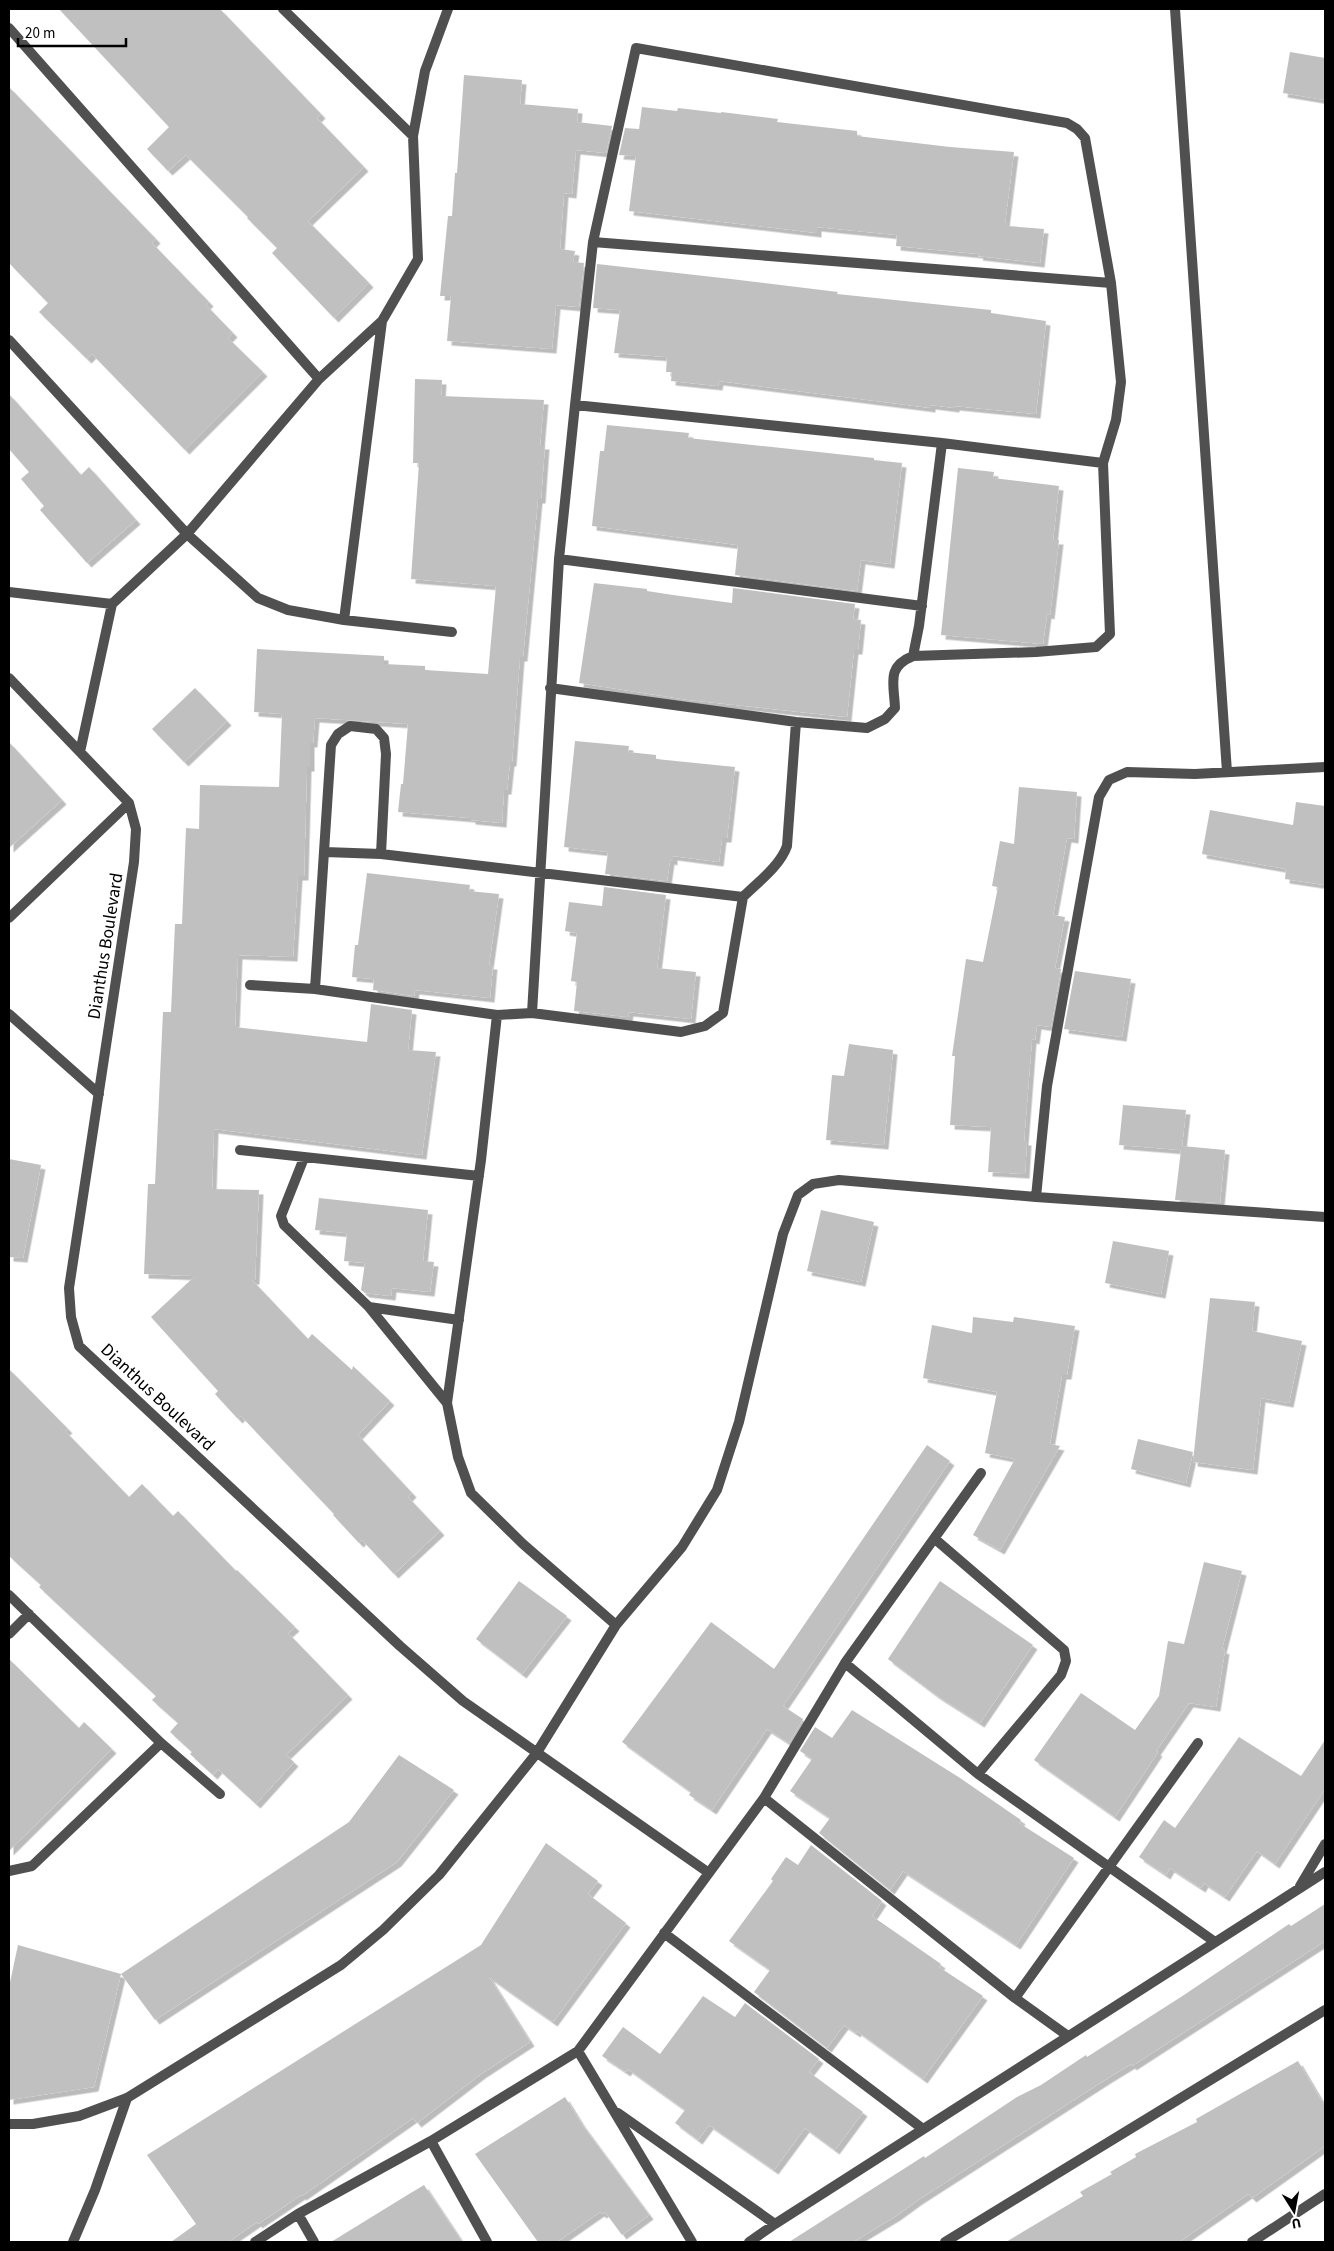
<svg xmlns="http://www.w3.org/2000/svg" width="1334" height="2251" font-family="'Source Sans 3',sans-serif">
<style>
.building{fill:#c0c0c0;filter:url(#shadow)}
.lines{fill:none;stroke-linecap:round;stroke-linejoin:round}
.service{stroke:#505050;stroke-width:10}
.minor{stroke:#505050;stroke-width:10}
.labels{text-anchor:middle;stroke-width:5;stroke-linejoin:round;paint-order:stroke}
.street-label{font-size:18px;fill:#000;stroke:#fff}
</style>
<defs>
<filter id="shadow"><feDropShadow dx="4.5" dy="4.5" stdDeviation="0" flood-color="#0004"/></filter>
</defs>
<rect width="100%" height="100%" fill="#fff"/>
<path class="building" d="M59 9H220L321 114 317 118 364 167 308 221 369 283 334 318 272 253 277 248 247 218 248 217 186 155 168 171 147 149 169 127Z
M1290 52 1325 58V100L1283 93Z
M464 75 522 80 520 104 578 109 577 122 612 126 606 153 576 150 572 194 564 193 560 249 575 251 573 262 584 263 579 307 556 305 552 349 447 341 451 296H440L448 216H452L455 173H457Z
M9 87 156 239 152 243 209 302 206 305 233 333 228 338 263 372 185 450 92 354 87 359 39 312 48 303 9 263Z
M642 107 677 111 678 108 721 113V112L778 119 777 122 857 131V136L950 147 1014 152 1005 223H1008V226L1044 229 1040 263 978 256 979 254 896 246 897 235 817 227V233L629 211 636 156 619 155 625 128 639 129Z
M597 264 731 279 838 292 837 294 991 310V313L1046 321 1036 414 955 406V408L931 405V408L719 381 718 386 671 381 672 372H666L667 357 614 353 620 310 593 308Z
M415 379 442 380 441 396 544 400 540 445H545L541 499H538L523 657H520L512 762H510L507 790H504L502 823 471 820V818L398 812 401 784H403L408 724 315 718 313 743H310V767H307L304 876H298L293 957 238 955 235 1027 367 1042 371 1004 412 1010 408 1050 436 1052 422 1155 214 1129 212 1189 259 1190 255 1280H252L308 1339 312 1334 352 1370 353 1366 390 1401 358 1435 412 1493 408 1497 440 1531 394 1574 362 1540 359 1543 333 1515 334 1514 241 1416 238 1419 215 1394 218 1391 151 1317 195 1276 144 1274 148 1184H155L163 1012H171L175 924H182L186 828 199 829 200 785 279 787 282 714 254 712 257 649 384 656V664L425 666V670L488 674 496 586 411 579 419 463H413Z
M9 394 81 475 89 467 136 520 87 563 40 510 44 506 21 479 29 472 9 449Z
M607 425 689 433 688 438 874 458V460L902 463 890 564 861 560 857 591 735 575 738 545 592 526 600 451H604Z
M958 468 994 472 993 478 1059 486 1053 540H1059L1050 615 1047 614 1043 644 941 635Z
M594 583 647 589V591L673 595 732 603 733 588 855 604 853 619 861 620 858 650H854L847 717 689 700 579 683Z
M195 688 227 721 184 762 152 729Z
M575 741 629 746 628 752 656 755V759L735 767 727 838H722L719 862 673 856V861L670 860 667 881 605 874 608 852 564 847Z
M9 742 62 800 9 848Z
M1019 787 1077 792 1074 839 1067 838 1053 915 1065 917 1055 968 1061 969 1051 1027 1037 1025 1035 1040 1032 1039 1024 1141H1027L1025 1174 988 1172 991 1127 950 1125 955 1056H952L966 959 983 962 998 887 992 886 1000 841 1014 844Z
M1296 802 1325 806V885L1285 879 1286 869 1202 854 1210 810 1293 825Z
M367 873 470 885 469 891 499 894 489 965H493L490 998 415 990 414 996 373 990 374 979 352 977 355 945H358Z
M604 887 666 895 657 968 696 972 691 1019 629 1012 628 1017 574 1011 577 982 571 981 577 933 565 931 569 902 602 906Z
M1075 971 1131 979 1122 1037 1064 1029Z
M849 1044 893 1050 884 1145 826 1140 832 1075 844 1076Z
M1123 1105 1186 1110 1182 1146 1225 1150 1220 1203 1175 1200 1181 1150 1119 1145Z
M9 1159 41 1165 23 1258 9 1257Z
M319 1198 428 1210 423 1261 434 1262 430 1292 392 1288 391 1296 365 1293 361 1290 365 1263 344 1261 347 1233 315 1230Z
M821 1210 874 1222 861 1282 807 1271Z
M1113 1241 1169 1251 1161 1294 1105 1283Z
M1210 1298 1255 1302 1252 1331 1302 1341 1289 1403 1261 1398 1253 1470 1193 1462Z
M973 1317 1013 1322 1014 1317 1075 1326 1067 1375H1062L1050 1444 1060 1446 1000 1550 973 1535 1015 1459 985 1453 997 1392 923 1378 932 1325 972 1333Z
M9 1369 68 1429 65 1431 129 1497 142 1484 173 1516 178 1511 236 1571 237 1570 295 1627 288 1633 348 1695 286 1755 294 1762 256 1804 218 1769 213 1775 190 1754 192 1752 170 1732 178 1723 152 1700 156 1696 39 1587 41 1585 9 1556Z
M1138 1439 1193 1452 1186 1483 1131 1469Z
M927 1445 950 1461 783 1706 803 1719 789 1743 767 1729 712 1810 689 1795 691 1792 622 1742 711 1622 774 1669Z
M1204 1562 1242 1571 1222 1649 1225 1650 1216 1707 1189 1703 1156 1751 1158 1752 1115 1817 1034 1760 1081 1693 1135 1730 1159 1696 1168 1641 1184 1644Z
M519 1581 567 1616 522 1674 476 1639Z
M940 1581 1033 1645 980 1723 936 1695 888 1659Z
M9 1659 79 1728 84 1722 112 1749 9 1851Z
M852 1710 960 1778 1021 1820 1019 1823 1074 1858 1016 1945 903 1871 890 1890 819 1833 830 1818 790 1791 812 1759 800 1751 815 1727 832 1738Z
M1239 1737 1301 1776 1325 1740V1789L1275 1864 1257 1851 1225 1897 1204 1883 1201 1888 1170 1868 1166 1875 1139 1857 1164 1820 1175 1828Z
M399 1755 454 1790 397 1862 155 2020 121 1974 349 1822Z
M546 1843 598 1881 588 1894 626 1923 553 2022 489 1977 530 2042 481 2074 417 2123 413 2118 302 2196 301 2195 258 2224 257 2222 228 2242H171L196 2224 147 2155 481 1945Z
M811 1845 882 1901 872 1916 941 1964 939 1967 983 1996 923 2079 857 2031 856 2033 844 2025 827 2048 754 1992 770 1970 729 1941 773 1881 771 1879 786 1857 798 1865Z
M1325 1904V1941L1132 2066 1131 2064 1108 2078 918 2200 896 2216 853 2242H789L924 2156 925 2158 1017 2097 1041 2085 1086 2055 1087 2057 1184 1995 1289 1924 1291 1926Z
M18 1945 121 1974 94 2087 9 2100V1987Z
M703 1996 735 2017 745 2003 819 2059 809 2072 863 2112 835 2150 805 2128 774 2170 709 2125 698 2140 675 2123 685 2110 628 2069 626 2072 602 2056 623 2027 660 2054Z
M1298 2061 1325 2107V2146L1252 2198 1248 2194 1179 2242H1006L1083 2196 1080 2192 1112 2174 1110 2172 1136 2157 1135 2154 1197 2122 1196 2119Z
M565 2097 581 2123 649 2215 622 2235 605 2212 602 2214 600 2212 557 2242H538L475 2154Z
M424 2185 462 2242H331L409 2194Z"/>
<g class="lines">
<path class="service" d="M73 2242 95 2190 127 2098"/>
<path class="minor" d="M283 9 413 136
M1175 9 1227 772
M9 28 319 379
M593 242 1111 283
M9 340 187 534 258 598 288 610 344 620 452 632
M575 405 942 443 1103 463
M559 559 922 606
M9 592 112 604 80 752
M112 604 187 534 319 379 382 321
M344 620 382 321 418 259 413 136 425 71 448 9
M913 656 919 626 942 443
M9 678 129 803 136 829 134 862 69 1288 71 1317 79 1346 400 1646 463 1701 709 1873
M743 897C758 882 780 866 787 846L796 722
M9 918 129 803
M250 985 315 989 497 1015 532 1013 681 1032 705 1026 723 1013 743 897 381 854 325 852
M315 989 331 745 338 734 350 726 376 729 384 738 386 754 381 854
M532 1013 559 559 575 405 593 242 636 48 1067 123 1077 129 1085 138 1111 283 1121 382 1116 420 1103 463 1110 634 1096 647 1036 652 913 656C886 667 894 683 895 708L885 719 867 728 796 722 550 688
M9 1014 99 1094
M497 1015 481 1160 447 1403 458 1457 471 1493 523 1544 616 1625
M240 1150 479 1176
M304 1158 281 1216 284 1225 369 1307 447 1403
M1036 1197 1047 1086 1099 797 1109 780 1127 772 1195 774 1325 767
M369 1307 459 1320
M935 1539 1064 1650 1066 1661 1061 1675 978 1774
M9 1595 161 1743 220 1794
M9 1634 29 1614
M845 1663 978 1774 1215 1942
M764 1798 1015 1998 1068 2036
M9 1871 32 1866 161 1743
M1300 1886 1325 1844
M664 1933 923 2129
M1015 1998 1198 1743
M578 2051 692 2242
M618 2113 775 2224
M9 2124H33L79 2116 127 2098 341 1965 383 1930 439 1875 536 1754 616 1625 682 1547 717 1490 739 1422 783 1234 798 1195 813 1184 839 1180 1036 1197 1325 1217
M431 2141 487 2242
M298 2214 314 2242
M255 2242 298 2214 431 2141 578 2051 764 1798 845 1663 981 1473
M749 2242 775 2224 1325 1872
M945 2242 1325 2010
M1252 2242 1325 2194"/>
</g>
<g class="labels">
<g class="street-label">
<text transform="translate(105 946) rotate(-81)" y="6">Dianthus Boulevard</text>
<text transform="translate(158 1397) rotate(43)" y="6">Dianthus Boulevard</text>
</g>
</g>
<rect width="1334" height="2251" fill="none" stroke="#000000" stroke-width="20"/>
<g transform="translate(1294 2211) rotate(169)" stroke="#ffffff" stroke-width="4" paint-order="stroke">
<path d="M0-4L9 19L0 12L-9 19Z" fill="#000000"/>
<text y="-8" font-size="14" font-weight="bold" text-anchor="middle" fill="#000000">U</text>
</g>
<path d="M18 38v8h108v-8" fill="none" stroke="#000000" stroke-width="2.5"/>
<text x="25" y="38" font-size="15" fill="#000000" stroke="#ffffff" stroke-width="4" paint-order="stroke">20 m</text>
</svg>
